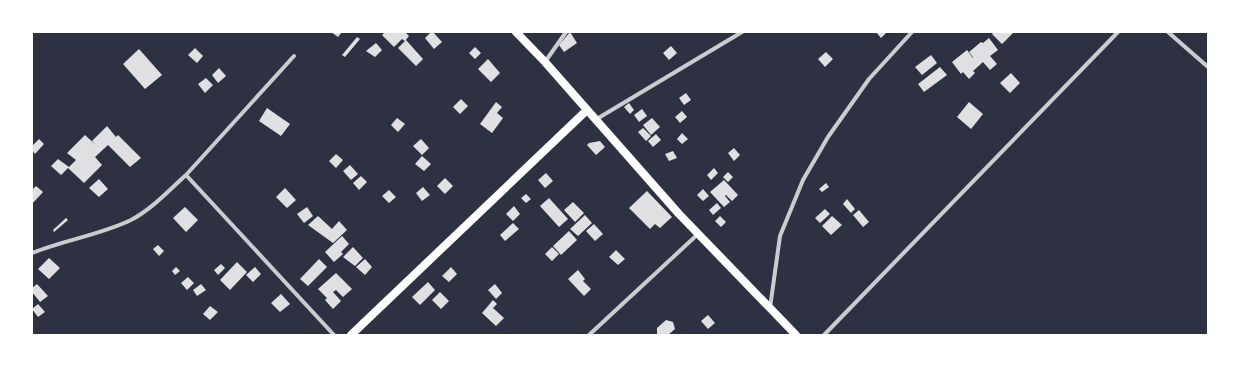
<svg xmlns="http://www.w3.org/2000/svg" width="1240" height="367" font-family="Cabin,sans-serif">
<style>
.building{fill:#e0e0e3}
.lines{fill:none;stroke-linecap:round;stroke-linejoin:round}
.minor{stroke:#caccd0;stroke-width:4}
.secondary{stroke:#fff;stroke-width:8}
</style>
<rect width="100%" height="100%" fill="#2d3142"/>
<path class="building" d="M331 32H342L338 37Z
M385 32H408L406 33 409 36 405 41 402 39 394 47 382 35Z
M431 32H433L442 42 434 49 425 38Z
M570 32 577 43 564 52 559 45Z
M876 32H887L881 38Z
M994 32H1014L1002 44 992 34Z
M357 37 360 39 345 57 342 55Z
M989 38 998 50 990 56 997 64 990 70 983 62 973 71 975 73 969 79 963 72 961 74 952 62 967 50 973 58V57L969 52 981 42 983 43Z
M406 40 423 59 416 66 398 48Z
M376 43 382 50 375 57 366 51Z
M671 46 677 53 669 60 663 53Z
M475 47 481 53 475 59 469 53Z
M195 48 203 56 197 63 188 55Z
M139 49 162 75 145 89 123 64Z
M826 52 833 59 825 67 818 59Z
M931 55 937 63 922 75 915 67Z
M488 59 500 73 491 82 478 69Z
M940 67 947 75 924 92 918 84Z
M219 68 226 76 218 83 212 75Z
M1011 73 1020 83 1010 93 1000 83Z
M206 78 213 85 205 93 198 84Z
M686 93 691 100 684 105 679 98Z
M461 99 468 106 460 114 453 107Z
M496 102 502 107 497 113 503 118 492 133 480 124Z
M969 102 983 114 971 129 957 117Z
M629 103 634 110 630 114 624 107Z
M267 108 290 124 281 136 259 121Z
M642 109 647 116 639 122 634 115Z
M682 111 687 117 680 123 675 117Z
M397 118 405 124 398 132 391 125Z
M652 118 660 127 651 135 643 125Z
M107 126 116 137 118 135 141 158 130 167 108 145 95 157 102 165 84 183 68 168 61 175 51 166 58 159 69 167 76 160 67 153 85 135 98 147 92 141Z
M643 128 651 136 646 141 638 132Z
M682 133 688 139 682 144 677 139Z
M656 134 661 140 653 147 648 141Z
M39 139 44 144 35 154 32 150V146Z
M421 139 429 148 422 155 413 146Z
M600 141 605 147 596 155 587 145 589 143Z
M734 148 740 155 734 161 728 153Z
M673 151 677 158 669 161 665 154Z
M336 154 343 160 336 168 329 161Z
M422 156 431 164 424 171 415 164Z
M350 165 358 174 351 180 343 171Z
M714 168 718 173 711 180 707 175Z
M728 172 733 177 728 182 723 177Z
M546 173 553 181 545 188 538 180Z
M361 176 367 182 359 190 353 183Z
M445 178 453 186 445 194 437 186Z
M99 179 108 189 99 197 89 188Z
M724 180 738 195 732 201 726 195 725 196 730 202 724 207 710 192Z
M826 183 829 187 822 192 819 189Z
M36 186 43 192 32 204V190Z
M423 187 430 195 422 201 416 193Z
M285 188 296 200 287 208 276 197Z
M703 189 709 196 703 201 697 195Z
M389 190 396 197 389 203 382 196Z
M647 191 672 217 660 228 655 224 650 229 629 208Z
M526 194 531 199 526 203 521 198Z
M549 198 568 219 559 227 540 206Z
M847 199 855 209 851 213 843 204Z
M573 202 584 213 575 222 564 210Z
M717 203 721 208 713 215 709 210Z
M514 206 520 214 513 221 506 214Z
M185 207 198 220 186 232 173 218Z
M307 207 313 216 304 223 297 214Z
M825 209 830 214 820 223 815 218Z
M859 210 869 222 863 227 853 215Z
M585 215 592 223 578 236 570 229Z
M318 216 332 229 339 221 347 230 333 243 308 225Z
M720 216 726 222 721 227 715 221Z
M832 216 842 225 831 235 822 226Z
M66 218 68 220 54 232 53 230Z
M513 223 519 229 505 241 500 235Z
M594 224 603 234 595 241 586 231Z
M569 231 577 240 561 255 553 246Z
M342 236 349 244 341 252 343 254 334 262 325 252Z
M158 245 164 251 159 256 153 249Z
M353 247 363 258 355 266 343 257Z
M552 247 559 254 552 261 545 254Z
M616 250 625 259 618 265 609 257Z
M49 258 60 268 49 279 38 269Z
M319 259 327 267 308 286 300 279Z
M365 259 372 267 365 275 356 267Z
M237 262 247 272 230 290 220 280Z
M221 264 225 268 218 275 214 270Z
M176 267 180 271 175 275 172 271Z
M255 267 261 274 253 282 246 275Z
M451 267 457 274 449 282 442 276Z
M578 270 585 279 583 281 591 289 584 296 568 279Z
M336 273 352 289 343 297 336 290 333 292 341 301 333 309 325 300 327 298 318 289Z
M188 277 194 283 187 290 181 283Z
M428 282 435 290 420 305 412 297Z
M37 284 48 296 40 302 32 292V288Z
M201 284 206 290 197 296 193 290Z
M495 284 502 293 496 299 488 290Z
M440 292 449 301 441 309 432 300Z
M281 294 290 304 280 312 271 303Z
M493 300 497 304 493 308 504 318 496 326 482 313Z
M38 304 45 312 38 317 32 309Z
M210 306 218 312 210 320 203 314Z
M708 315 715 323 708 329 701 321Z
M666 320 673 322 675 329 668 335H657V328Z"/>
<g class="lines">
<path class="minor" d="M1168 32 1208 67
M294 56 186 175 334 335
M545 62 566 32
M595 120 742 32
M32 253C64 240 100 235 131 220 152 209 168 191 186 175
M770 308 780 236 803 180 828 137 869 79 912 32
M589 335 698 234
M824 335 1118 32"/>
<path class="secondary" d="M516 32 545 62 679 214 796 335
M351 335 587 110"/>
</g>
<rect width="1240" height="367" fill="none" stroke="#ffffff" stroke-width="66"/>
</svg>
